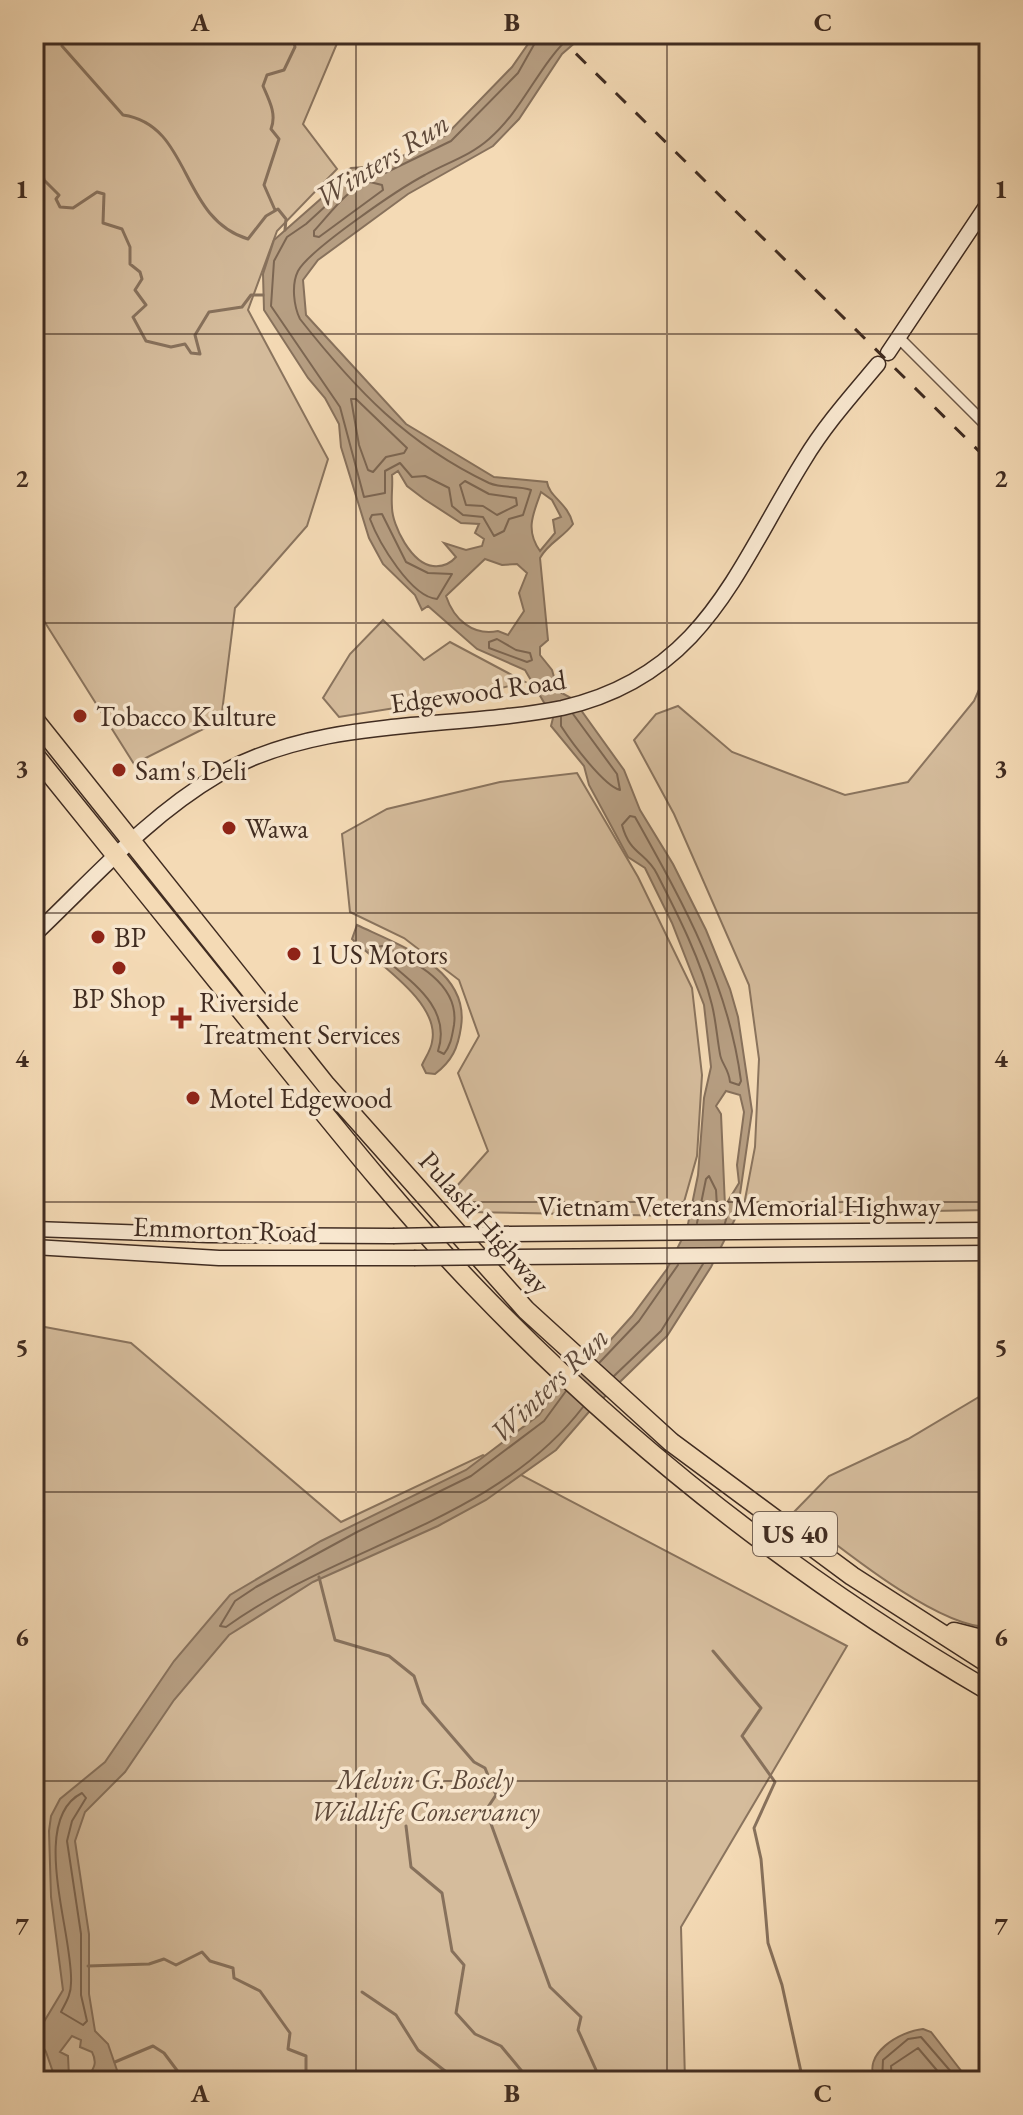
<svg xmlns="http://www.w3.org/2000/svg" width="1023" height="2115" font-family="'EB Garamond',serif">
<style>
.green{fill:#d5bc9c;stroke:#8a745e;stroke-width:2}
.water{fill:#b79f83;stroke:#87715c;stroke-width:2;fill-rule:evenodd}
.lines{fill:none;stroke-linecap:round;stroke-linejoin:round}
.shore{stroke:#7c6652;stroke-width:2}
.stream{stroke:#87715c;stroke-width:3}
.street-casing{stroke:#6d5846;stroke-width:13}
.secondary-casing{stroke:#402c21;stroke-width:17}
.highway-casing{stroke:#402c21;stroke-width:21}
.street{stroke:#f8e7cf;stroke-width:10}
.secondary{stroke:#f8e7cf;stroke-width:14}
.highway{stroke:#f4dab5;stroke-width:18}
.rail{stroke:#402c21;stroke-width:3;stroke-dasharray:14 14;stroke-linecap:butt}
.secondary-bridge-casing{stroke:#402c21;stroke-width:17;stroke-linecap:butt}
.secondary-bridge{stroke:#f8e7cf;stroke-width:14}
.grid{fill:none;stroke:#402c21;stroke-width:2;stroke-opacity:0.55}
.poi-dot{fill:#8f2418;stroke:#f8e7cf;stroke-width:3}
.labels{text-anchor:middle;stroke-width:7;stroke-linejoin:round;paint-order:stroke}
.shield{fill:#f8e7cf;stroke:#776455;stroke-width:2}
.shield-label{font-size:26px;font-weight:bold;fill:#402c21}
.street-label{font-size:28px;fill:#402c21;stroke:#f8e7cf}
.poi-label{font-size:28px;fill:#402c21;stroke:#f8e7cf;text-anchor:start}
.park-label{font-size:28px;font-style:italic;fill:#5e493a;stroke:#f8e7cf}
.water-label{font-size:30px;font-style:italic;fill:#5e493a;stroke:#f8e7cf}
.neatline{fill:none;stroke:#402c21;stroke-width:3}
.grid-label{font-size:26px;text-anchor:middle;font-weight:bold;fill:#402c21}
</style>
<rect width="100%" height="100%" fill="#f4dab5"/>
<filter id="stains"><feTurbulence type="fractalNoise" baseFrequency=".0025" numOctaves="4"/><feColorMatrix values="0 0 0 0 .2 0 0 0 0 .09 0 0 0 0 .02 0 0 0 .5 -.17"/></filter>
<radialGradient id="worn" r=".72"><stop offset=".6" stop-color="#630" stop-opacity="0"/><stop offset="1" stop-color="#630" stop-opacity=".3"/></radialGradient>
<path class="green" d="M62 34H341L303 124 337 169 277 231 248 310 328 459 307 526 235 608 221 720 134 764 34 605V51Z
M383 620 424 660 450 642 525 682 470 696 339 717 323 698 350 654Z
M989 667V1210L812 1213 743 1210 755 1147 759 1059 749 985 674 814 634 740 656 714 678 706 732 752 845 795 908 782 974 701Z
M577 773 638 877 692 988 702 1075 697 1156 680 1216 468 1212 448 1196 488 1151 458 1073 479 1036 459 980 404 938 350 912 342 834 387 809 500 782Z
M34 1325 131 1343 341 1522 483 1455 847 1646 681 1927 685 2081H34Z
M989 1391V1627C937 1628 837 1545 794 1512L829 1476 908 1439Z"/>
<path class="water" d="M535 34H585L562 54 519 119 493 146 408 194 318 260 303 280 306 315 406 424 494 477 547 482C549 497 568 503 573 524 563 538 549 542 540 558L548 640 540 647V655L552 670 558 691 573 699 624 770 640 810 673 864 706 930 730 989 738 1017 752 1111 737 1215 711 1267 667 1336 588 1413 556 1450 486 1500 438 1526 313 1582 229 1635 174 1700 125 1772 85 1812 75 1841 89 1934V1994L95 2031 108 2044 119 2076 118 2081H86C91 2070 99 2066 92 2052L80 2047 81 2040 72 2036 60 2052 68 2056 69 2077 79 2081H56L46 2052 36 2035 63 1990 51 1897 49 1831 51 1816 60 1799 105 1762 174 1661 230 1595 321 1541 466 1470 539 1415 560 1385 597 1355 632 1316 667 1269 687 1229 698 1175 704 1098 711 1067 704 1005 672 923 645 868 628 857 589 785 584 766 551 726 553 718 525 670 477 649 428 606 422 610 415 595 383 564 369 538 341 447 339 424 325 398 308 378 264 310 263 274 274 240 324 196 336 178 351 168 382 166 446 135 512 67ZM398 471 407 486 424 499 461 523 479 524 475 533 484 539 482 546 466 550 444 543 456 557C450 564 443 567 433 566 412 564 392 526 392 507 391 495 393 486 392 475ZM541 492 552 500 561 517 553 520 555 533 540 551C525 530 533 514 541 492ZM485 559 502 565 517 564 527 573 519 593 524 611 508 635 498 631C473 636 454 620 446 596ZM726 1091 740 1095 744 1112 737 1165 739 1183 725 1206 721 1114 716 1106Z
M357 925C399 945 470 969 461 1027 458 1048 452 1061 435 1074L426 1073 422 1065C425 1058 431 1050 432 1042 441 1003 377 963 352 939Z
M923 2029 931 2032 969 2081H876C860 2054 901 2031 923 2029Z"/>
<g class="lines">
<path class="shore" d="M540 34 518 73 451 141 385 173 354 175 341 184 330 202 306 224 287 237 274 261 271 306 340 407 364 497 385 493V471L400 463 412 477 425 476 449 488 452 506 463 515 483 517 494 536 504 531 509 519 523 515 531 490C518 485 503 489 489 483 407 444 356 390 300 319 294 307 291 285 298 271 309 250 400 188 425 175 446 163 470 156 489 139 524 109 539 63 573 34
M370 182 382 185 383 190 319 237 314 236V231C330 214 349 186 370 182Z
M351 399H356L407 448 404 453 386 457 373 472 368 470 359 445Z
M465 481 489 494 516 498 517 505 497 515 483 506 466 505 460 485Z
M382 514 406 562 428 573 452 574 437 599C411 597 379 543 370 519L372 515Z
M497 639 516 650 530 653 532 660 527 662 489 648V642Z
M561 717V726C572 743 604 786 620 790L617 774 573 714
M630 816 635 817C683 903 728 982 741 1081L739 1085 730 1082C729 1069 721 1063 720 1054 717 1038 716 1021 712 1005 701 960 678 915 657 874 646 852 630 855 622 825Z
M382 946C413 961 460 983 454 1025 452 1036 451 1045 444 1054L438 1051C453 1005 406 979 377 952V947Z
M697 1223 706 1179 709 1176 716 1190 717 1207 727 1216 725 1223
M600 1362 639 1321 678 1265
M614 1376 661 1331 703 1264
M566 1391 544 1421 471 1476 357 1532 256 1587 235 1601 220 1626 226 1627C339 1545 495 1522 583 1407
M82 1793 86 1798 72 1821 67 1841 81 1934V1995L87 2021 83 2025 61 2012C66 2002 71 1995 71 1983 74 1936 28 1820 82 1793Z
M882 2081 883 2060 908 2039 921 2037 959 2081
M892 2081 891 2066 918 2048 946 2081"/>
<path class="stream" d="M62 46 123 115C192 125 179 218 248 239L266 216 278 209 286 219 285 230
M34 169 42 170 44 180 59 195 56 199 60 207 73 208 97 192 104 194 103 223 122 229 130 247V264L140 272 142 279 135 290 146 305 133 317 146 341 171 347 185 344 191 353 200 354 195 335 209 312 242 307 251 295H263
M275 210 264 185 279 139 271 129C277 114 269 100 263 86L267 75 284 70 295 47 292 34
M319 1577 335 1640 389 1656 414 1676 423 1703 474 1762 485 1768 496 1795 486 1810 550 1987 581 2017 578 2030 601 2081
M713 1651 761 1708 742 1736 775 1782 754 1828 761 1859 768 1943 782 1985 803 2081
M406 1826 411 1867 442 1893 452 1951 464 1965 456 2013 475 2034 501 2046 530 2081
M88 1966 149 1964 164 1959 176 1965 202 1952 210 1961 233 1968 234 1978 260 1991 290 2033 288 2049 306 2056V2074L315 2081
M362 1992 396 2015 418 2050 458 2081
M115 2062 153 2046 164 2053 185 2081
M119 2076 134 2081"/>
<g class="street-casing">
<path id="street" d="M900 339 983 422 989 423"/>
</g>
<g class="secondary-casing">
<path id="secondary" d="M888 353 989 202
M34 935C92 880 148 816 218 775 320 716 450 730 562 708 704 676 736 569 804 460 825 425 852 395 878 364
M34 1229 208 1235 393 1236
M494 1234 989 1230
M34 1247 219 1258H414
M514 1257 989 1253"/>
</g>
<g class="highway-casing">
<path id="highway" d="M34 719 326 1085 526 1310 671 1442 852 1576 989 1664
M34 754C111 849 187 944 264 1039 332 1123 399 1208 474 1286 626 1445 799 1580 989 1691
M954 1632 989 1641"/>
</g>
<use href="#street" class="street"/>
<use href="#secondary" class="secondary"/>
<use href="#highway" class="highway"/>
<path class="rail" d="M556 34 989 461"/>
<g class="secondary-bridge-casing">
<path id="secondary-bridge" d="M393 1236 494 1234
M414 1258 514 1257"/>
</g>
<use href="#secondary-bridge" class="secondary-bridge"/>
</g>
<path class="grid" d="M356 34V2081M667 34V2081M34 334H989M34 623H989M34 913H989M34 1202H989M34 1492H989M34 1781H989"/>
<g class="poi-dot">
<circle cx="80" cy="716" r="8"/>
<circle cx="119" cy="770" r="8"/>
<circle cx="229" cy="828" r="8"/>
<circle cx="98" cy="937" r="8"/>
<circle cx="294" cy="954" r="8"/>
<circle cx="119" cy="968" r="8"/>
<path d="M177 1006h8v8h8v8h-8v8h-8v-8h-8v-8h8z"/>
<circle cx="193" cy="1098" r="8"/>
</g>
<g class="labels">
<rect class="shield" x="753" y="1512" width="84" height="44" rx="6"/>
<g class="shield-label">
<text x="795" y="1543">US 40</text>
</g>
<g class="street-label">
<text transform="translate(478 691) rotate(-8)" y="10">Edgewood Road</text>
<text x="739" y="1216">Vietnam Veterans Memorial Highway</text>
<text transform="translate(485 1222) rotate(48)" y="10">Pulaski Highway</text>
<text transform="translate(225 1229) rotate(2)" y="10">Emmorton Road</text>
</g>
<g class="poi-label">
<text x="96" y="726">Tobacco Kulture</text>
<text x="135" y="780">Sam's Deli</text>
<text x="245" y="838">Wawa</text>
<text x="114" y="947">BP</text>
<text x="310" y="964">1 US Motors</text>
<text x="119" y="1008" text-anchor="middle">BP Shop</text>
<text x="199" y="1012">Riverside<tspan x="199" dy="32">Treatment Services</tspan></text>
<text x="209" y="1108">Motel Edgewood</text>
</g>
<g class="park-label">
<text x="425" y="1789">Melvin G. Bosely<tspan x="425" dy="32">Wildlife Conservancy</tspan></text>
</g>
<g class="water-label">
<text transform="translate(382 160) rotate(-32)" y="10">Winters Run</text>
<text transform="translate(549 1385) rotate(-44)" y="10">Winters Run</text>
</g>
</g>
<rect width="1023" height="2115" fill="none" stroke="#f4dab5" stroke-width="88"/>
<rect x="44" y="44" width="935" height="2027" class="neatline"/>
<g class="grid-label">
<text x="200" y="31">A</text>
<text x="512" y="31">B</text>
<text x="823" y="31">C</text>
<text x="22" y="198">1</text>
<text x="1001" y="198">1</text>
<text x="22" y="487">2</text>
<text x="1001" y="487">2</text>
<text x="22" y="777">3</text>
<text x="1001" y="777">3</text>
<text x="22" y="1067">4</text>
<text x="1001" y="1067">4</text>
<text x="22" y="1356">5</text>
<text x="1001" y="1356">5</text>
<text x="22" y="1646">6</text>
<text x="1001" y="1646">6</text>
<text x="22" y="1935">7</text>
<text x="1001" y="1935">7</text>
<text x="200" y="2102">A</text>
<text x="512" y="2102">B</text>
<text x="823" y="2102">C</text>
</g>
<rect width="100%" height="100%" filter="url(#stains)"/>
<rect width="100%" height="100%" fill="url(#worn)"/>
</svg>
